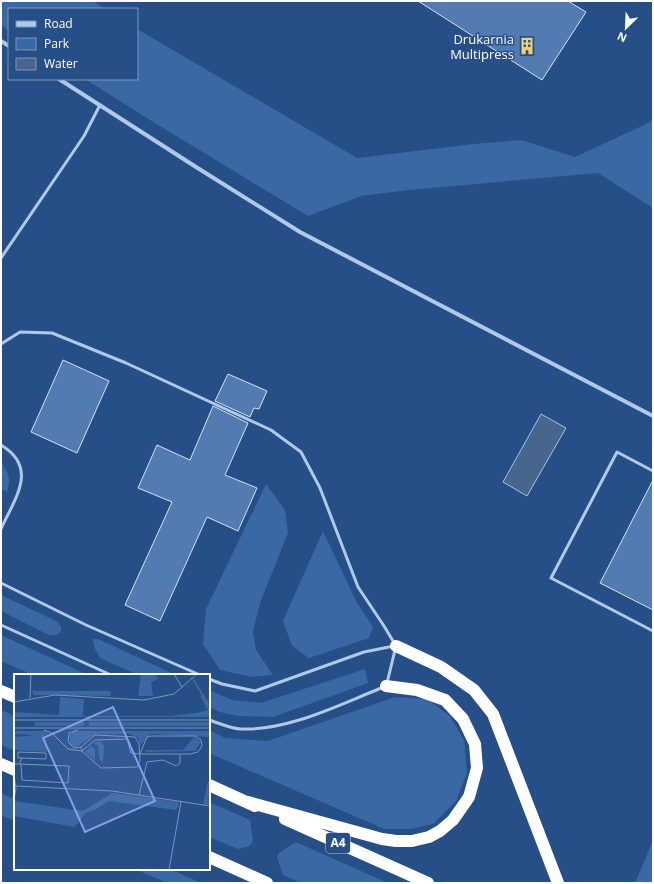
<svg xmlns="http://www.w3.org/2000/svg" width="654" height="884" font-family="'Open Sans',sans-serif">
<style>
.green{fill:#3a68a4}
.water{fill:#48658d;stroke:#a6c4e9}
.building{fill:#527bb1;stroke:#d5e4f7}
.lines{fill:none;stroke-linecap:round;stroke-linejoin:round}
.lane{stroke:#b1c9e9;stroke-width:3}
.street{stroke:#b1c9e9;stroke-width:4}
.highway{stroke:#fff;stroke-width:12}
.labels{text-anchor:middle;stroke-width:3;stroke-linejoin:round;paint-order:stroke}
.shield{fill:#264e87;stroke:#becadb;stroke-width:1}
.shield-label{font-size:12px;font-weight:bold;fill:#fff}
.poi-label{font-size:13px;fill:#fff;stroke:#264e87;text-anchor:end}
.inset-river{fill:none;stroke:#48658d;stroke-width:2}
.inset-road{fill:none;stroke:#7d95b7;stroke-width:1}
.view{fill:#839eea;fill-opacity:0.15;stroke:#839eea;stroke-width:2}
.inset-edge{fill:none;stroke:#fff;stroke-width:2}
</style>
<rect width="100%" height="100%" fill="#264e87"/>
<path class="green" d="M1 1H93L105 9H9V31L1 25Z
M137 29 357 158 474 144 521 140 575 157 646 124 653 119V208L598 173 409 190 361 196 308 216 150 120 85 79H137Z
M1 462C9 474 11 478 7 492L1 489Z
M266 484 285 510 288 533 260 603 253 632 256 650 273 675 252 677 220 670 203 644 206 609Z
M323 531 356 601 373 627 369 638 309 658 292 646 283 621Z
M1 595 56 621C66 628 61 637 49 635L1 611Z
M1 635 88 675H33L1 661Z
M94 639H98L176 675H138L100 658 95 649 93 641Z
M365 669 368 683 273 717 238 716 220 712 209 707V690L232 700 261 703Z
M395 697 427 699 450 716 464 740 467 773 456 801 433 824 410 829H384L209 753V730L225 738 268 741Z
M1 710 15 716V751L1 745Z
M1 793 15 799V821L1 815Z
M209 802 250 820 253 841 250 846 238 849 209 837Z
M653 840V883H635Z
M296 842 388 883H301L283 875 277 857 279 853Z
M134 869H170L201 883H168Z"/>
<path class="water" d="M541 414 566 428 527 496 503 482Z"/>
<path class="building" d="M418 1H568L586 12 542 80Z
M63 360 109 381 77 453 31 432Z
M228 374 267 391 259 409 254 408 250 417 215 401Z
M213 406 248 423 225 475 257 488 238 531 207 517 160 621 125 605 172 502 138 488 157 445 190 460Z
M653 480V610L600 583Z"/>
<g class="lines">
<path class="lane" d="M1 258 84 136 100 105
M1 344 20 332 52 333 126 363 271 430 301 452 320 488 358 587 384 626 396 646 387 683
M1 445C39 468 15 498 1 529
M653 471 617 452 551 578 653 631
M1 583 86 625 200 675
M1 625 111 675
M209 679 222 684 255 691 364 652 394 646
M209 720C219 723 231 729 241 729 289 731 340 704 384 687"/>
<path class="street" d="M1 41 9 46
M59 79 196 167 300 232 653 416"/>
<path class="highway" d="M396 646 441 667 474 690 493 714 558 883
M1 691 15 697
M1 764 15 770
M209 785 255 806
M248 802 382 839 396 841H412L429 837 440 831 453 820 469 797 477 768 475 744 463 719 445 700 417 690 386 686
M285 819 428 883
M209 857 267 883"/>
</g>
<defs>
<g id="building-bare" transform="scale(1.38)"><path d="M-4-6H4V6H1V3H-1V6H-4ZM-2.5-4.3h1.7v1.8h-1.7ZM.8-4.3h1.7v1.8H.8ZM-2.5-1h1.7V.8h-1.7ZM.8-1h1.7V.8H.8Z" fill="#f2d076" stroke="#264e87" stroke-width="2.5" paint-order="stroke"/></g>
</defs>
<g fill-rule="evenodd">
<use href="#building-bare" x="527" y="46"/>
</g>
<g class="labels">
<rect class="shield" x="326" y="833" width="24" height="20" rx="3"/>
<g class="shield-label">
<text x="338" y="847">A4</text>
</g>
<g class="poi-label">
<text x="514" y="44">Drukarnia<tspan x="514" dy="15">Multipress</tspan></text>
</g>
</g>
<g transform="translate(14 674)">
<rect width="196" height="196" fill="#264e87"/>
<path d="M127 0H141L144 4 137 9 139 22H124ZM18 17H96L97 22 20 21ZM190 21 196 31V43H0V38L45 41 46 23 70 25 69 42H156L188 38 194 36 186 22ZM21 48H69L71 49 69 52H20ZM75 48H196V52H75ZM0 57H32L36 60 31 61 33 78 0 76V63L22 61 0 60ZM61 57H196V63L136 60 126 72 124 64 116 60H82L62 73 56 71V60ZM180 63 187 68 181 77 132 78 131 76H169ZM86 67 90 72 89 89 85 84 84 72 80 69ZM77 72 81 75V86L71 78ZM194 107H196V131L189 130ZM98 119 164 128 165 132 162 136 95 127 79 137 72 138 61 153 0 142 1 127 69 137Z" fill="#3a68a4"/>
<path class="inset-river" d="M179 5 196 33"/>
<path class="inset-road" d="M160 0 168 13M16 24 17 0M0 28 41 21 130 26 160 20 183 0M0 46H196M0 54H196M30 56 38 59 54 75 68 77M64 56 55 59 54 68 60 74 67 73M81 61 121 63 125 70 126 87 123 93 87 94 68 77 67 73ZM137 62H181L187 66 188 72 184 78 176 80H126L133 63ZM68 77 81 66 113 65 117 79 126 80M0 90H4L30 91 55 92 54 109 8 106 7 90M5 90 8 84 32 85V79L4 78V84H8M0 101 2 115 0 125M2 112 98 117 196 132M125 121 133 88 149 86 162 92 166 89V81M155 196 167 128"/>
<path class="view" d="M99 33 141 127 71 158 29 64Z"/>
<rect width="196" height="196" class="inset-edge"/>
</g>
<rect width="654" height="884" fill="none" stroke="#ffffff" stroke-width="4"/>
<rect x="8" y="8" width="130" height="72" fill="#264e87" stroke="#7d95b7"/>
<rect x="16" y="21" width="20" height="6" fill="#b1c9e9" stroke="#7d95b7"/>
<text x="44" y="28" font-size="12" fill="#ffffff">Road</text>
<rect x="16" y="38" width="20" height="12" fill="#3a68a4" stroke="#7d95b7"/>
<text x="44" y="48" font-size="12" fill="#ffffff">Park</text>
<rect x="16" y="58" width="20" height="12" fill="#48658d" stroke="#7d95b7"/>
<text x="44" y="68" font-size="12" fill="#ffffff">Water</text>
<g transform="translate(626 28) rotate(204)" stroke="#264e87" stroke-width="3" paint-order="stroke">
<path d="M0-3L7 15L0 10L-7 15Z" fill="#ffffff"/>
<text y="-6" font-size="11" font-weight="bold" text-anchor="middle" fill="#ffffff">N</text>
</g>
</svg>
